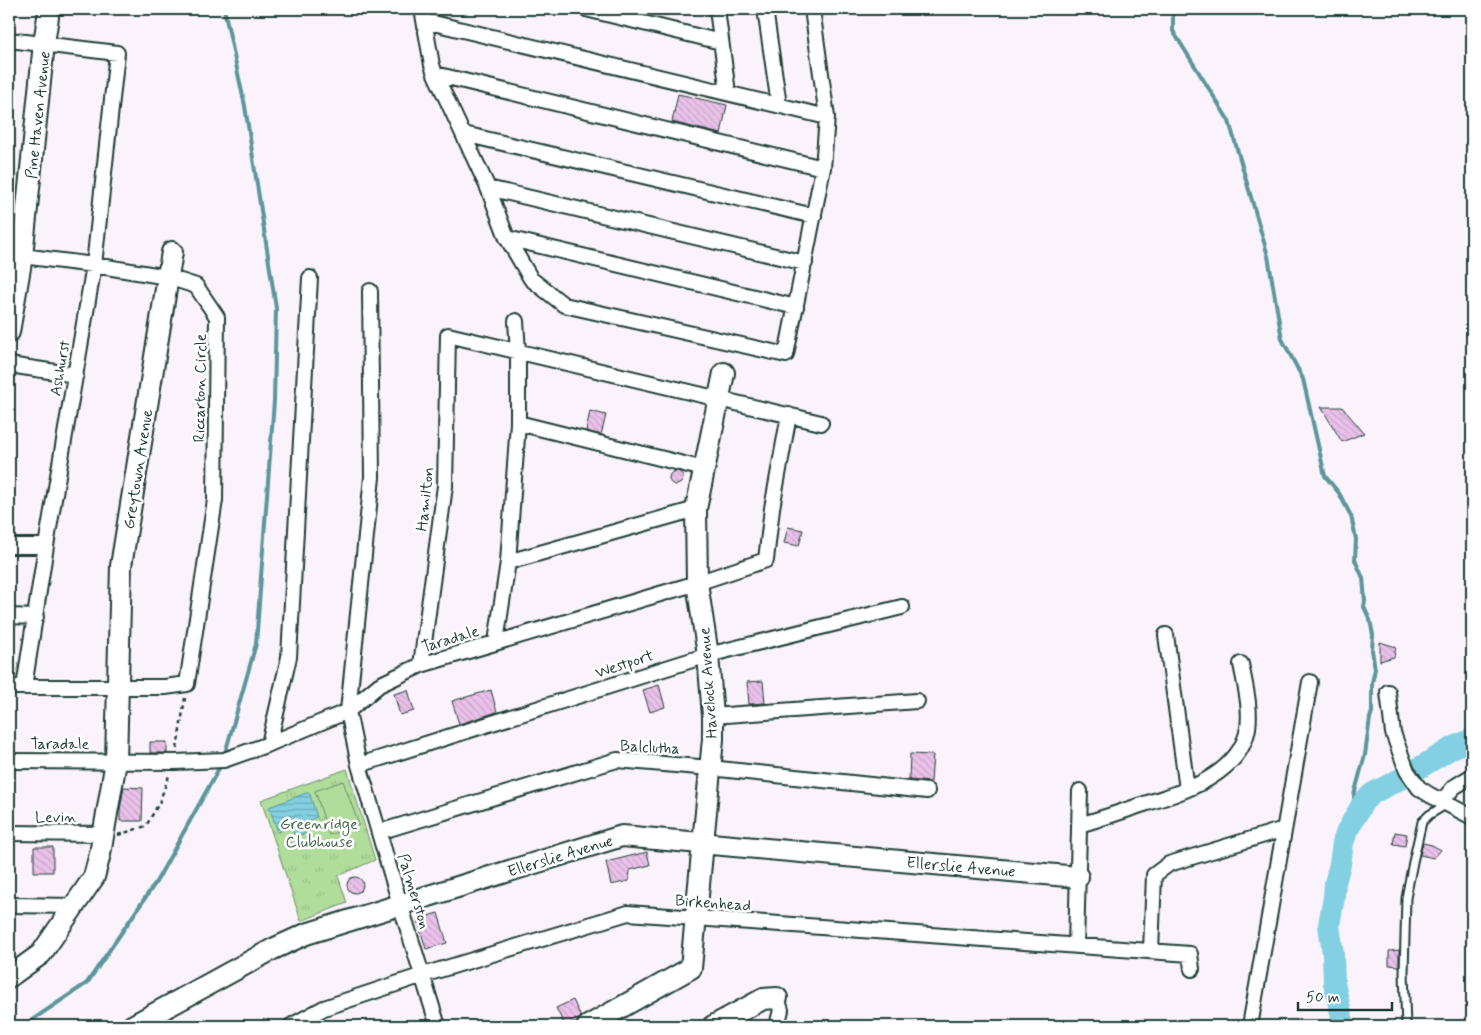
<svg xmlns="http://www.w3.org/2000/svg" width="1481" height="1035" font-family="Mynerve,sans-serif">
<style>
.grass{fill:url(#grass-tufts);stroke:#688d68}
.garden{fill:#b1dd9b;stroke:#688d68}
.water{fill:url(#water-rules);stroke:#5b959c}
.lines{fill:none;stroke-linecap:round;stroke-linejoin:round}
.stream{stroke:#5b959c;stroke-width:4}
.river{stroke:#83d0e2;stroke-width:22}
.building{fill:url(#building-back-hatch);stroke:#1f3d34}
.lane-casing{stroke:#1f3d34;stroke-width:11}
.street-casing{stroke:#1f3d34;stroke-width:18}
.secondary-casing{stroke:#1f3d34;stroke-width:24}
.path{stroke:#1f3d34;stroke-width:2.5;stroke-dasharray:4 4;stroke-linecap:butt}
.lane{stroke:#fff;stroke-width:7}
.street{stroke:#fff;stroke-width:14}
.secondary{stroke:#fff;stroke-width:20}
.labels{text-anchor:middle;stroke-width:5;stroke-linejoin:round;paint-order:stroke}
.street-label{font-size:16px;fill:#1f3d34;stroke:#fff}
.park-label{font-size:16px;fill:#44654e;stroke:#fff}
</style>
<defs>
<pattern id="grass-tufts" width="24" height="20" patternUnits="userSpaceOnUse" patternTransform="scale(1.25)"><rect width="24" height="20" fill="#b1dd9b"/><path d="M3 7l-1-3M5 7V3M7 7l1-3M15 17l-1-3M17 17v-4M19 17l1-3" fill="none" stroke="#98bf86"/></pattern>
<pattern id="water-rules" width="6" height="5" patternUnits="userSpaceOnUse" patternTransform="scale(1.25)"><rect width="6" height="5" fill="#83d0e2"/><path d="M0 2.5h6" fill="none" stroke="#6baab8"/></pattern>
<pattern id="building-back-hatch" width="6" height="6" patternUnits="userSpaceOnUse" patternTransform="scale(1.25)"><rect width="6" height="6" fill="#eac1ea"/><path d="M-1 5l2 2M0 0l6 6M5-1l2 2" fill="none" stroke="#c8a7c9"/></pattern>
</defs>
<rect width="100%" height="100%" fill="#fbf3fb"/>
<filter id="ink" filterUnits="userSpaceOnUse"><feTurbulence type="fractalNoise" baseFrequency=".02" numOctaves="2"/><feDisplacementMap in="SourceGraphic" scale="10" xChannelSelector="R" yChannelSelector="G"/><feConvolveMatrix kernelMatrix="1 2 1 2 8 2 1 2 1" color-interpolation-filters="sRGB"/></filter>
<g filter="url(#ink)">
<path class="grass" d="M347 769 375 860 338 876 347 903 301 921 261 800Z"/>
<path class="garden" d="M343 781 359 825 329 835 315 791Z"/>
<path class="water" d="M309 792 317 817 306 822 309 832 295 837 291 827 278 832 269 807Z"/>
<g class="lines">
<path class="stream" d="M224 9 245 106 276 308 274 401 256 644 224 757
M1173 9V31L1229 121 1268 256 1282 339 1303 379 1325 476 1339 493 1351 516 1356 539 1355 560 1363 578 1365 601 1364 607 1370 620 1373 635 1372 650 1375 669 1372 683V712L1370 718 1365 755 1354 795V803L1359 809
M23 1026 87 983 156 882 222 763"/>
<path class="river" d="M1344 1026 1334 983 1333 954 1329 925 1334 897 1335 883 1340 864 1343 843 1347 831 1364 801 1373 793 1406 776 1452 748 1472 739"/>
</g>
<path class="building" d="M678 94 727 105 721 134 672 122Z
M1321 407H1342L1364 433 1342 442Z
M590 411 606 415 601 435 586 431Z
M669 478a7 7 0 1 1 14 0a7 7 0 1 1-14 0Z
M788 527 803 530 799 546 784 543Z
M1380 642 1396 647 1394 657 1380 661Z
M763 681 765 703 749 704 747 682Z
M659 685 665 707 650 712 643 690Z
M408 690 414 711 400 715 394 694Z
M491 690 497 712 459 724 452 701Z
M150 742H167V753H150Z
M910 754 933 755 931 782 909 780Z
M124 787 143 788 142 821H120V810Z
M1395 832 1407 834 1405 846 1393 844Z
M1423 843 1432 845 1441 850 1434 858 1420 855Z
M34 847H53V872H34Z
M647 852 650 865 630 870 629 881 611 885 606 862Z
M347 885a8 8 0 1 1 16 0a8 8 0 1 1-16 0Z
M438 913 447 943 426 949 417 919Z
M1399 950V966L1389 965V951Z
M573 1000 581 1017 577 1022 569 1026H565L556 1008Z"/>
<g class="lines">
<g class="lane-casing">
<path id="lane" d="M1406 1026 1404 973 1406 898 1413 862 1422 822 1429 815 1447 804"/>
</g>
<g class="street-casing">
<path id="street" d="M422 9 432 65 435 74 488 188 507 238 531 279 564 305 786 355 823 168 827 117 812 9
M586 9 721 42
M717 9 728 93
M765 9 779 105
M425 21 827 117
M9 40 117 53 94 265 46 546 24 687
M435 74 823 168
M464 134 814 216
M488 188 805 263
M507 238 796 307
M9 256H22L94 265 168 277 196 286 217 317 215 500 187 684 165 687H9
M370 291 372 477 348 711 359 765 400 904 438 1026
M9 365 76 375
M518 423 704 469
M9 546H46
M508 562 696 509
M9 616 36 617
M1166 635 1187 789
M496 642 508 562 518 423V352L516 321
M421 665 445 486 448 335 821 423
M1388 692 1393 733 1407 771 1419 788 1430 795 1472 817
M713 716 917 701
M269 744 289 657 310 278
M9 761 175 762 224 760 269 744 348 711 379 685 421 665 697 583 766 560 772 508 789 415
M359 765 708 655 902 607
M1442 801 1454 787 1472 776
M1079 825C1100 819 1121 812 1141 805 1180 793 1240 776 1248 728 1251 707 1245 685 1241 664
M379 832 617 760 710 768 927 791
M9 833 103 834
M9 905 74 906
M1076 946 1080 791
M1151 951 1154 875 1169 864 1284 829
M777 998 781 1010 777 1026
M291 1026 324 1008 423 975 628 913 1190 954 1192 969
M1250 1026 1310 682"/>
</g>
<g class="secondary-casing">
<path id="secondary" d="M9 332 22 256 44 43 48 17
M9 977 41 954 94 877 100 854 116 761 121 566 172 252
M132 1026 273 949 306 934 622 836 1078 877
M588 1026 691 968 713 739V716L708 655 697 583 696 509 724 373
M713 1026 763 999 777 998"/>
</g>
<path class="path" d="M177 749 185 698
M118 835 146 826 159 803 170 773"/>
<use href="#lane" class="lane"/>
<use href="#street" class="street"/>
<use href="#secondary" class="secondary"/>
</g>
</g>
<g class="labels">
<g class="street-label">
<text transform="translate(37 115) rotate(-84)" y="6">Pine Haven Avenue</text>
<text transform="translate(59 368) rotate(-80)" y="6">Ashhurst</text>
<text transform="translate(199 388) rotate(-89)" y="6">Riccarton Circle</text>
<text transform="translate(137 469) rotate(-81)" y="6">Greytown Avenue</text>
<text transform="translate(424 499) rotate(-84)" y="6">Hamilton</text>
<text transform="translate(450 638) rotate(-17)" y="6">Taradale</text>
<text transform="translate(624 663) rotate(-18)" y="6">Westport</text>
<text transform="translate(707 683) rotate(-94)" y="6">Havelock Avenue</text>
<text x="60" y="749">Taradale</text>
<text transform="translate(650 746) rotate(3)" y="6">Balclutha</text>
<text x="56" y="822">Levin</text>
<text transform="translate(560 855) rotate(-17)" y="6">Ellerslie Avenue</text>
<text transform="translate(961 866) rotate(5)" y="6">Ellerslie Avenue</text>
<text transform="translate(415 891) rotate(73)" y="6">Palmerston</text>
<text transform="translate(713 902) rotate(4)" y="6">Birkenhead</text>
</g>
<g class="park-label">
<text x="319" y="829">Greenridge<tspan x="319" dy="18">Clubhouse</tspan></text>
</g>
</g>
<rect width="1481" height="1035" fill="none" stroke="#fff" stroke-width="30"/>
<rect x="15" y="15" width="1451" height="1005" fill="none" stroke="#1f3d34" stroke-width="2" filter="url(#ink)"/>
<path d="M1298 1002v8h94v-8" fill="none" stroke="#1f3d34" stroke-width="2.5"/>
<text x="1306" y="1002" font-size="15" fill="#1f3d34" stroke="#ffffff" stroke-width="4" paint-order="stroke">50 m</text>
</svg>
